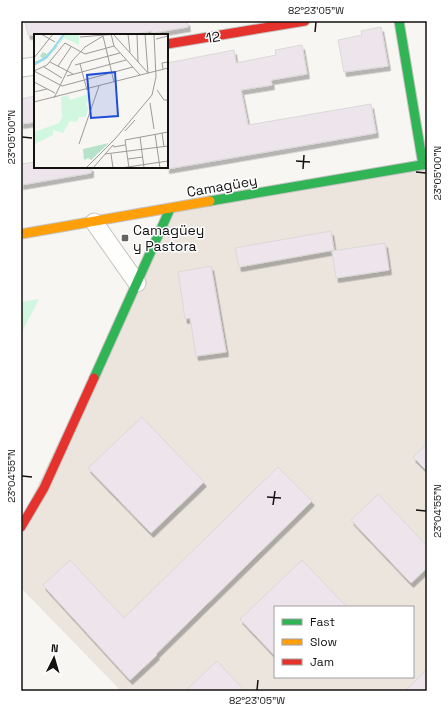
<svg xmlns="http://www.w3.org/2000/svg" width="448" height="712" font-family="'Space Grotesk',sans-serif">
<style>
.built{fill:#ebe5de;fill-rule:evenodd}
.green{fill:#d2f7e1}
.building{fill:#eee4eb;stroke:#dad9d8;filter:url(#shadow)}
.lines{fill:none;stroke-linecap:round;stroke-linejoin:round}
.street-casing{stroke:#c4c3c1;stroke-width:19}
.fast-casing{stroke:#c4c3c1;stroke-width:11}
.slow-casing{stroke:#c4c3c1;stroke-width:11}
.jam-casing{stroke:#c4c3c1;stroke-width:11}
.street{stroke:#fefefd;stroke-width:17}
.fast{stroke:#30b455;stroke-width:9}
.slow{stroke:#ff9f0a;stroke-width:9}
.jam{stroke:#e5322d;stroke-width:9}
.ticks{fill:none;stroke:#131211;stroke-width:1.5}
.poi-dot{fill:#636260;stroke:#fff;stroke-width:1.5}
.labels{text-anchor:middle;stroke-width:3;stroke-linejoin:round;paint-order:stroke}
.street-label{font-size:14px;fill:#131211;stroke:#fff}
.poi-label{font-size:14px;fill:#131211;stroke:#fff;text-anchor:start}
.inset-river{fill:none;stroke:#95d9f1;stroke-width:2}
.inset-road{fill:none;stroke:#9c9b99;stroke-width:1}
.view{fill:#1d4ed8;fill-opacity:0.15;stroke:#1d4ed8;stroke-width:2}
.inset-edge{fill:none;stroke:#131211;stroke-width:2}
.neatline{fill:none;stroke:#131211;stroke-width:1.5}
.ticks-label{font-size:10px;text-anchor:middle;fill:#131211}
</style>
<defs>
<filter id="shadow"><feDropShadow dx="2.5" dy="4.5" stdDeviation="0" flood-color="#0004"/></filter>
</defs>
<rect width="100%" height="100%" fill="#f8f6f3"/>
<path class="built" d="M427 164V691H121L21 588V520L170 209ZM275 607H413V677H275Z"/>
<path class="green" d="M39 299 21 334V302Z"/>
<path class="building" d="M25 21H187L188 27 152 33V31L129 35H28Z
M381 27 388 66 344 72 338 40 362 35 361 31Z
M302 45 307 74 271 80 272 85 241 90 248 125 371 104 376 133 167 169V63L234 50 236 63 276 55 275 50Z
M35 96V122L21 124V99Z
M35 162V167H91V173L21 185V164Z
M331 231 334 250 239 267 235 248Z
M385 243 389 270 336 278 332 251Z
M211 266 226 352 196 356 190 318 185 319 178 272Z
M142 417 204 482 151 533 88 468Z
M427 444V471L413 457Z
M278 467 312 501 156 654 157 655 130 680 43 585 70 560 124 618Z
M378 494 427 546V568L411 583 351 520Z
M302 560 347 607H275V656L240 619Z
M217 661 245 691H185Z
M427 669V691H405Z"/>
<g class="lines">
<g class="street-casing">
<path id="street" d="M21 68 35 66
M94 222 137 283"/>
</g>
<g class="fast-casing">
<path id="fast" d="M399 21 423 165
M210 201 427 164
M94 378 170 209"/>
</g>
<g class="slow-casing">
<path id="slow" d="M21 234 210 201"/>
</g>
<g class="jam-casing">
<path id="jam" d="M167 44 305 21
M21 527 44 488 94 378"/>
</g>
<use href="#street" class="street"/>
<use href="#fast" class="fast"/>
<use href="#slow" class="slow"/>
<use href="#jam" class="jam"/>
</g>
<path class="ticks" d="M315 32 316 22M22 137 32 138M296 161 310 162M303 169 304 155M416 172 426 173M22 476 32 477M267 497 281 498M273 505 275 491M416 510 426 511M257 690 258 680"/>
<rect class="poi-dot" x="121" y="234" width="8" height="8" rx="2"/>
<g class="labels">
<g class="street-label">
<text transform="translate(213 37) rotate(-9)" y="5">12</text>
<text transform="translate(222 186) rotate(-10)" y="5">Camagüey</text>
</g>
<g class="poi-label">
<text x="133" y="235">Camagüey<tspan x="133" dy="16">y Pastora</tspan></text>
</g>
</g>
<g transform="translate(34 34)">
<rect width="134" height="134" fill="#f8f6f3"/>
<path d="M29 0H45V11L30 4 25 11 23 9ZM57 59 52 72 55 74 51 83H45L43 88 36 87 29 99 19 96V101L1 110 0 98 25 89 28 83 27 63 34 61 36 66Z" fill="#d2f7e1"/>
<path d="M22 11 24 12 11 26 0 32V28L9 25 6 22 9 18 13 20ZM75 109 57 126 54 124 50 126 49 115Z" fill="#b5e3c9"/>
<path class="inset-river" d="M0 30 13 23 30 0"/>
<path class="inset-road" d="M7 0 21 8M77 0 80 12 106 41M94 0 96 18M103 0 104 28M111 0 114 39M80 1 114 39M69 2 80 48M46 3 83 0M122 5 134 2M0 24 19 0M16 28 39 40M46 30 53 56M41 31 86 19M24 32 37 13M10 33 28 44M129 35 128 29 134 28M0 37 28 52 99 33M0 37 13 31 31 9 51 20 80 12M33 42 92 26M0 48 21 59M123 56 130 66H134M0 58 13 55M20 64 38 27 51 13 69 2M0 68 134 34M116 69 120 95M91 97 101 86M128 99 130 113M121 100 126 134M106 103 110 134M45 110 65 52M79 111 80 113 91 111M71 120 134 112M77 120 79 134M94 125 109 123M52 134 81 105 118 61 122 43 120 0M59 134 79 111M87 134 134 127M95 134 91 106 134 98"/>
<path class="view" d="M81 38 84 82 57 84 53 41Z"/>
<rect width="134" height="134" class="inset-edge"/>
</g>
<rect width="448" height="712" fill="none" stroke="#ffffff" stroke-width="44"/>
<rect x="274" y="606" width="140" height="72" fill="#ffffff" stroke="#a1a0a0"/>
<rect x="282" y="619" width="20" height="6" fill="#30b455" stroke="#a1a0a0"/>
<text x="310" y="626" font-size="12" fill="#131211">Fast</text>
<rect x="282" y="639" width="20" height="6" fill="#ff9f0a" stroke="#a1a0a0"/>
<text x="310" y="646" font-size="12" fill="#131211">Slow</text>
<rect x="282" y="659" width="20" height="6" fill="#e5322d" stroke="#a1a0a0"/>
<text x="310" y="666" font-size="12" fill="#131211">Jam</text>
<g transform="translate(54 658) rotate(5)" stroke="#ffffff" stroke-width="3" paint-order="stroke">
<path d="M0-3L7 15L0 10L-7 15Z" fill="#131211"/>
<text y="-6" font-size="11" font-weight="bold" text-anchor="middle" fill="#131211">N</text>
</g>
<rect x="22" y="22" width="404" height="668" class="neatline"/>
<g class="ticks-label">
<text x="316" y="14">82°23'05"W</text>
<text transform="translate(11 137) rotate(-90)" y="4">23°05'00"N</text>
<text transform="translate(437 173) rotate(-90)" y="4">23°05'00"N</text>
<text transform="translate(11 476) rotate(-90)" y="4">23°04'55"N</text>
<text transform="translate(437 511) rotate(-90)" y="4">23°04'55"N</text>
<text x="257" y="704">82°23'05"W</text>
</g>
</svg>
